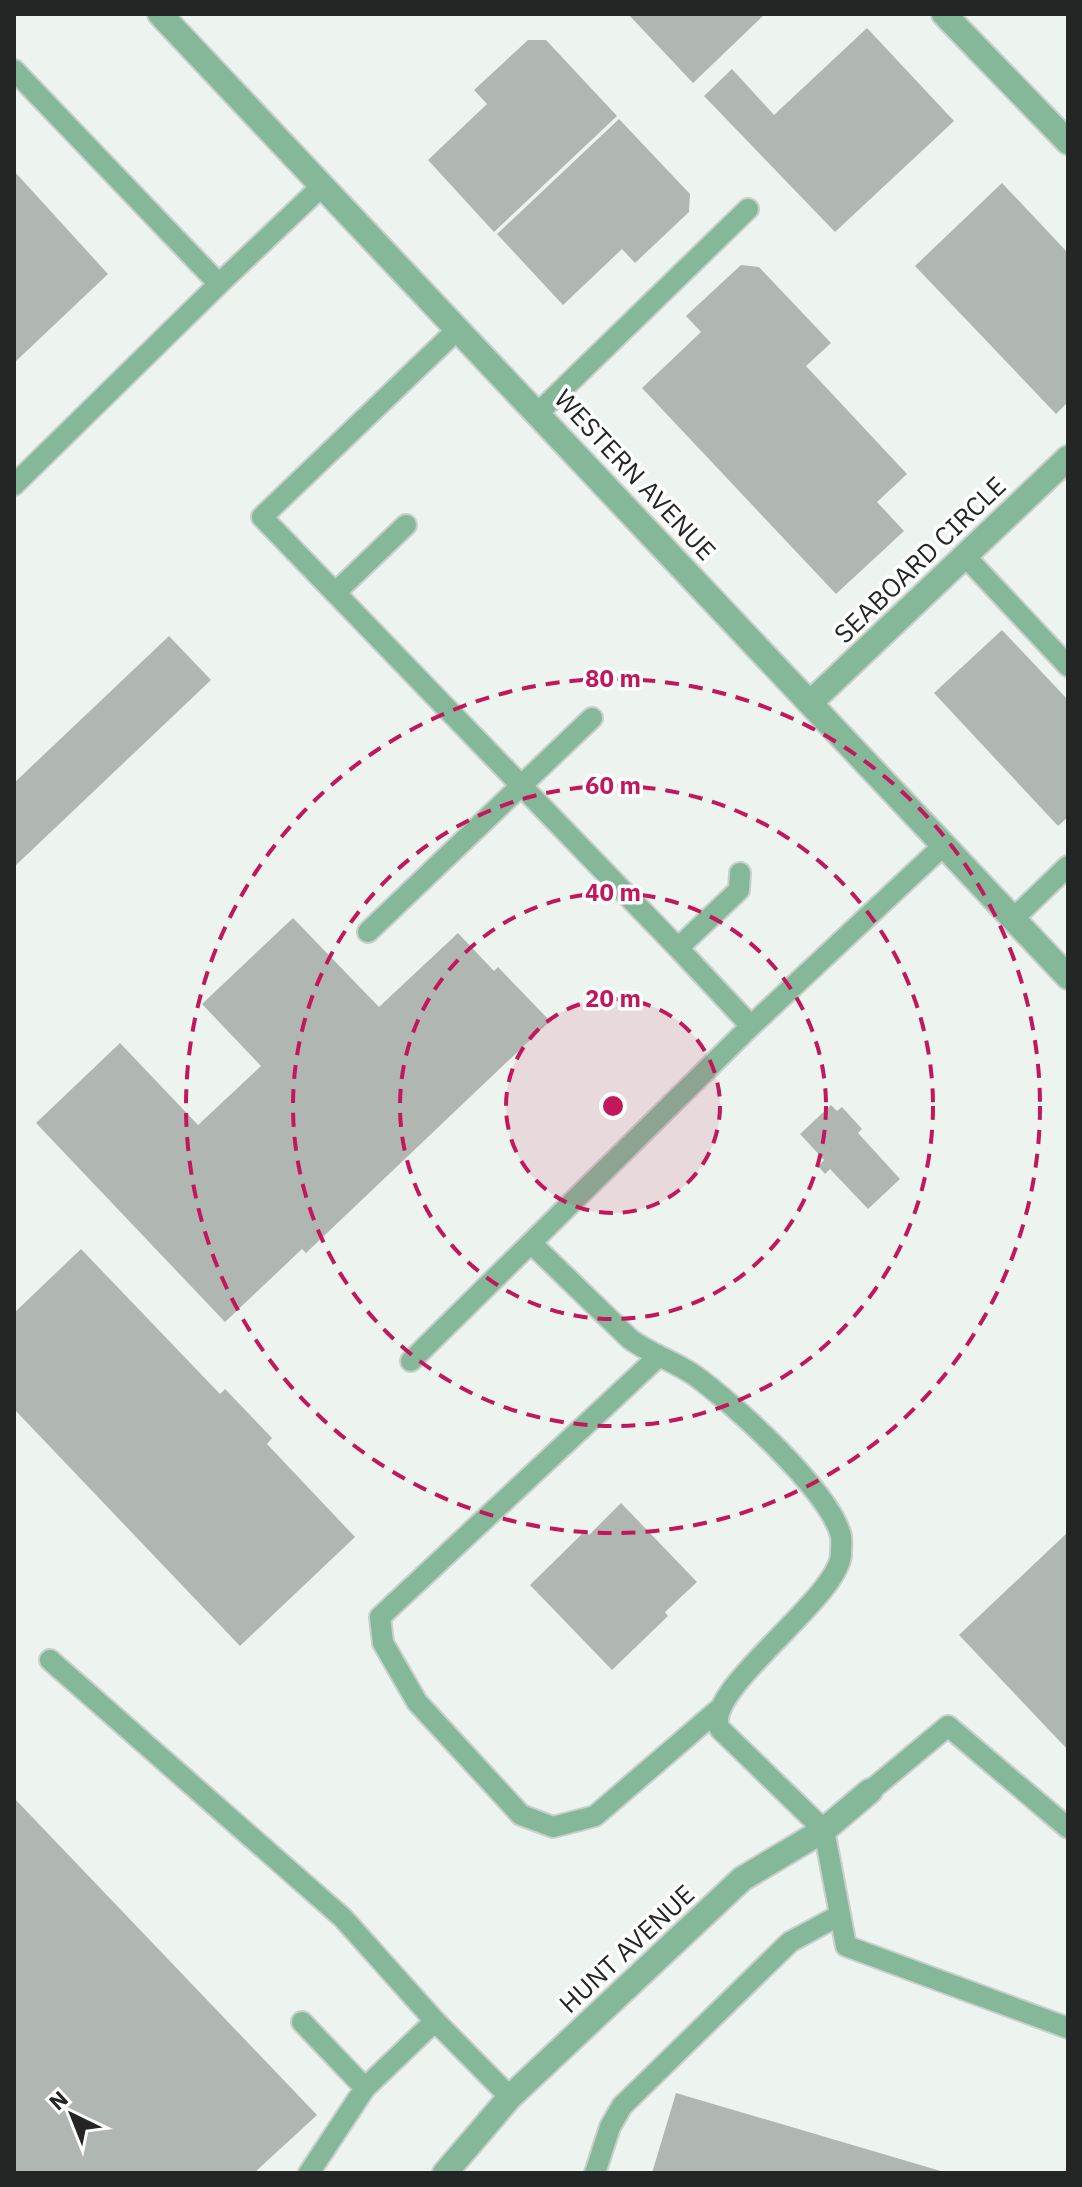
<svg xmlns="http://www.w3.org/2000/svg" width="1082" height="2187" font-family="'IBM Plex Sans',sans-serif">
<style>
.building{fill:#b0b7b2}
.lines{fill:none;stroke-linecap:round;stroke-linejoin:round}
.service-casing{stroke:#c9cfcb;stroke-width:24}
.minor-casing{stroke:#c9cfcb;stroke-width:28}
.tertiary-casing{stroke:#c9cfcb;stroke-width:28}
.service{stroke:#84b898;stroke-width:20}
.minor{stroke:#84b898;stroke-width:24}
.tertiary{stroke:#84b898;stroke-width:24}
.ring{fill:none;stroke:#c2185b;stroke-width:4;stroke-dasharray:14 10}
.labels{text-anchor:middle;stroke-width:7;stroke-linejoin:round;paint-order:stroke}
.street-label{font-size:26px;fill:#242625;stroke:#fff}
.centre{fill:#c2185b;stroke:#fff;stroke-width:4}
.ring-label{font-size:24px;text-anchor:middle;font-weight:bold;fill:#c2185b;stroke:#fff;stroke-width:7;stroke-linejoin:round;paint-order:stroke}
</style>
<rect width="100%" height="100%" fill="#edf4ef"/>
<path class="building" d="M628 14H765L693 83Z
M867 28 954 121 835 232 704 96 732 69 774 115Z
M528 40H546L617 116 494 232 428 160 487 104 474 90Z
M619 119 690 194 689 212 635 263 622 249 563 305 497 234Z
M14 171 108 274 14 363Z
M1002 183 1068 253V402L1056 414 915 266Z
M741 265 759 267 831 343 806 366 907 474 877 502 904 531 836 594 642 388 701 332 686 316Z
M1002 630 1068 700V817L1058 826 934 693Z
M169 636 211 680 14 867V783Z
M293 918 379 1007 458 933 494 971 498 967 550 1021 306 1253 302 1249 225 1322 36 1123 120 1043 198 1125 261 1066 202 1004Z
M831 1105 837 1111 842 1107 862 1129 858 1133 900 1179 868 1209 830 1169 825 1174 818 1166 824 1160 800 1134Z
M81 1249 220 1394 225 1389 272 1438 267 1444 355 1537 240 1646 14 1409V1313Z
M621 1503 697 1582 665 1612 668 1616 612 1670 530 1585 585 1531 589 1535Z
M1068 1532V1750L959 1635Z
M14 1798 317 2115 254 2173H14Z
M676 2093 944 2172V2173H652Z"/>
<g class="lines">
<g class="service-casing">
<path id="service" d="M14 70 219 284 14 485
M219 284 322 186
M458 329 262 517 678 948
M538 413 748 209
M965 556 1068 666
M335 593 406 525
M740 873 739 890 678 948 751 1026 944 845
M1013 919 1068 866
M368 932 592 718
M531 1243 630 1339C650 1354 674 1361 694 1375 732 1402 830 1491 841 1536 842 1541 841 1549 841 1555 837 1600 700 1692 720 1729L824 1830 846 1946 1068 2028
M658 1357 380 1617 383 1643 417 1702 521 1815 553 1827 595 1816 718 1710
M411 1361 751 1026
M50 1660 343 1918 435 2021
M870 1791 948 1726 1068 1828
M302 2022 365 2088
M309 2173 365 2088 435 2021 510 2097
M595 2173 610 2127 622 2106 790 1942 840 1915"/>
</g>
<g class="minor-casing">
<path id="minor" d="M944 14 1068 142
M811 702 1068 458
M445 2173 510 2097 742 1879 824 1830 870 1791"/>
</g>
<g class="tertiary-casing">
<path id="tertiary" d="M160 14 1068 977"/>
</g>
<use href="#service" class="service"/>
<use href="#minor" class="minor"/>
<use href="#tertiary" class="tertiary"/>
</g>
<circle cx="613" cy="1106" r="107" fill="#c2185b" fill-opacity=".12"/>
<g class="ring">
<circle cx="613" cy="1106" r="107"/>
<circle cx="613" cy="1106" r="213"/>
<circle cx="613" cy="1106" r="320"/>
<circle cx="613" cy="1106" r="427"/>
</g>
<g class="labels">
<g class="street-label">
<text transform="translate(635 475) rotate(47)" y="9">WESTERN AVENUE</text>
<text transform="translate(920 560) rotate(-44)" y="9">SEABOARD CIRCLE</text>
<text transform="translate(627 1949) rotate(-43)" y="9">HUNT AVENUE</text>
</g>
</g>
<circle cx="613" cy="1106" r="12" class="centre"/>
<g class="ring-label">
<text x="613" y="687">80 m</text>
<text x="613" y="794">60 m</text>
<text x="613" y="901">40 m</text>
<text x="613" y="1007">20 m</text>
</g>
<rect width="1082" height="2187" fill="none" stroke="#242625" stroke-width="32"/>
<g transform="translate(72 2115) rotate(317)" stroke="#ffffff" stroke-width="6" paint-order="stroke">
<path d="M0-6L14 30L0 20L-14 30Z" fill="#242625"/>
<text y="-12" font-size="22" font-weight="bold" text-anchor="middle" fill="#242625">N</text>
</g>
</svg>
